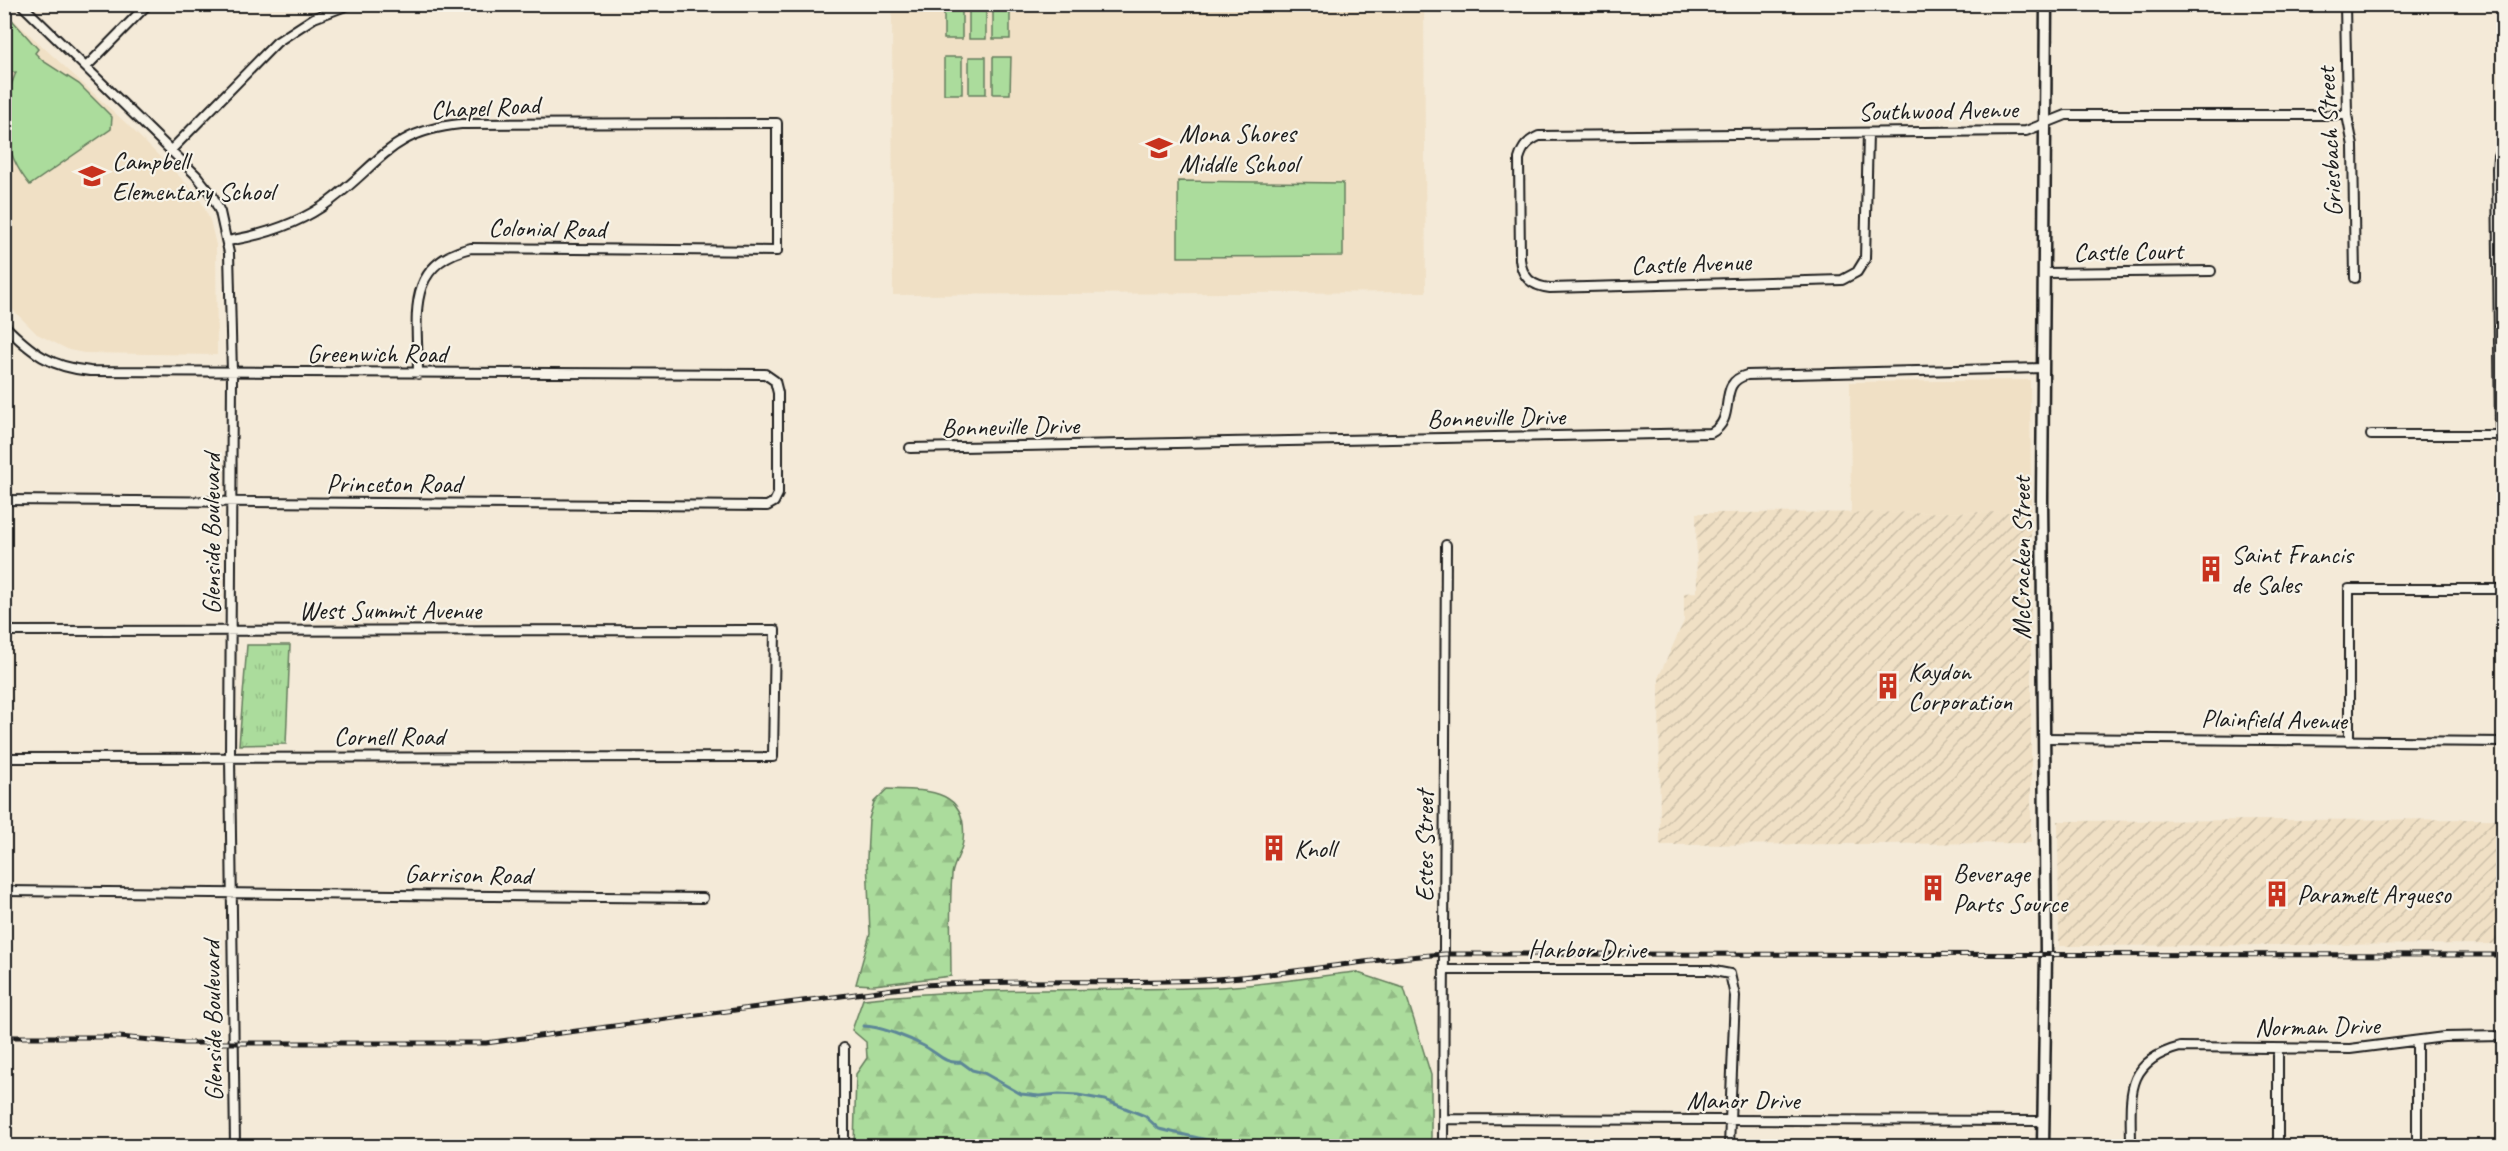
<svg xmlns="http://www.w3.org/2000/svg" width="2508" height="1151" font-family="Caveat,sans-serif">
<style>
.built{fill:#f0e0c5}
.industrial{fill:url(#industrial-furrows)}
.grass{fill:url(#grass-tufts);stroke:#647c5c;stroke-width:1.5}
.forest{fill:url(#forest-firs);stroke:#647c5c;stroke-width:1.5}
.garden{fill:#abdc9c;stroke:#647c5c;stroke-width:1.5}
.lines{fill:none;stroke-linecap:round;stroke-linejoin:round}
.stream{stroke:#5d8797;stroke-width:3}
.street-casing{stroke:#1c1c1c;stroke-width:12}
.secondary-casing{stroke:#1c1c1c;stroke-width:15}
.street{stroke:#f7f3e8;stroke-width:8}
.secondary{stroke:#f7f3e8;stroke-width:10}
.rail-casing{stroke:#1c1c1c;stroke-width:5}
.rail{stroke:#f7f3e8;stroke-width:3;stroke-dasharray:9;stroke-linecap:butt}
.labels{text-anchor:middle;stroke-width:4.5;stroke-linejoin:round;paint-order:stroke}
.street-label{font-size:26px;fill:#1c1c1c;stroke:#f7f3e8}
.poi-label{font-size:26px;fill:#1c1c1c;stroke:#f7f3e8;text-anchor:start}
</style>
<defs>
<pattern id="industrial-furrows" width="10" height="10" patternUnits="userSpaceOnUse" patternTransform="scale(1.5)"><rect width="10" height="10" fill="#f0e0c5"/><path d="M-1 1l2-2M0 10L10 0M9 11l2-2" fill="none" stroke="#cdc0a9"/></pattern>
<pattern id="grass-tufts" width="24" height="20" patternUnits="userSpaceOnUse" patternTransform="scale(1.5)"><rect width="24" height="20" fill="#abdc9c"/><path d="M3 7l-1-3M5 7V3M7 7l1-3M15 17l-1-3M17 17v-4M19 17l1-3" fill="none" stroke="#93bc86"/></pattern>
<pattern id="forest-firs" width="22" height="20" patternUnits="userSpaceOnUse" patternTransform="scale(1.5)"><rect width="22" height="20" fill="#abdc9c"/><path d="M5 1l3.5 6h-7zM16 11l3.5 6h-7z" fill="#93bc86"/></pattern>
</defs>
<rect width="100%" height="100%" fill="#f4ead8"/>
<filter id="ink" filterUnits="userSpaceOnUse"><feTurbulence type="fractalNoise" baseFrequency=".0167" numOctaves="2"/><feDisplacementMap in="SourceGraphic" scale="12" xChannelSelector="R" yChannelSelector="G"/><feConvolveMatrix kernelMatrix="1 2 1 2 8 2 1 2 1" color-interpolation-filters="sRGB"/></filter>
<g filter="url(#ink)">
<path class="built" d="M892 5H1424L1426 292 893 295Z
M4 11 127 124 189 186 202 203 210 220 216 245 217 355 84 353 69 350 37 334 5 302Z
M2030 380 2031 512 1851 513 1850 382Z"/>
<path class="industrial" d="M2031 512V843L1660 845 1659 676 1684 621V593L1697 592 1696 513Z
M2503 819V944L2059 946 2058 821Z"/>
<path class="grass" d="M247 645H290L286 744 239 745Z"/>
<path class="forest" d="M887 789C926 790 969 788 963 841 962 853 953 863 952 875 949 909 951 943 951 976L874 985 856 984 870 934 867 858 869 819 874 802Z
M1355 972 1404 988 1431 1075V1146H854L856 1074 867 1058 866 1042 852 1030 863 999C981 986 1100 992 1219 987 1264 985 1310 977 1355 972Z"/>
<path class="garden" d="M944 5H962V39H944Z
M969 5H986V39H969Z
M993 5H1010V39H993Z
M5 12 38 49 35 53 43 61 79 84 112 117 111 129 30 185C2 152 0 111 16 72L5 73Z
M944 57H962V94H944Z
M969 57H986V94H969Z
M993 57H1011L1010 94H993Z
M1178 181 1343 183V256L1178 257Z"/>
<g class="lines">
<path class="stream" d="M863 1026C880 1026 909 1038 924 1046 939 1054 944 1064 961 1062L972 1070 984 1073 1021 1094 1039 1096 1059 1094 1078 1095 1105 1100 1145 1116 1159 1129 1233 1146"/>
<g class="street-casing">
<path id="street" d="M21 4 196 175 212 195 220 212 229 253 232 373 230 757 235 1146
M2345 4 2347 115 2353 146 2355 278
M86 67 148 4
M1868 133 1865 259 1857 272 1842 280 1550 288C1532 286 1522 278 1520 259L1519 159C1523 146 1528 141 1539 136L2026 131 2066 115H2347
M171 150 277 42 314 18 351 4
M228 241C263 235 301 223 330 201 382 162 390 131 461 124L777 123V251L471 248C403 264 418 319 418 374
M2045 273 2211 271
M4 325C32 353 50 367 90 371L765 374 775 381 778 393V494L774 502 767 506 4 500
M2500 434 2497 168 2498 156 2504 143
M2371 435H2504
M910 448 1711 433C1739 418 1715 383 1747 375L2044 368
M4 631 775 630 773 757 4 758
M2044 738 2504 742
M2349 741V589H2504
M4 891 703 898
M1445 970H1709L1730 974 1735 996 1729 1146
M2278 1049V1146
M1443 1119 2043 1121
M844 1146V1048
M1443 1146 1446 545
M2131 1146C2131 1097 2123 1062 2180 1047L2350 1049 2444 1037 2504 1036
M2417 1146V1042"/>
</g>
<g class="secondary-casing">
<path id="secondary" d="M2043 1146 2046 954 2042 499 2046 4"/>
</g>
<use href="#street" class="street"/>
<use href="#secondary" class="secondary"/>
<g class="rail-casing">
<path id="rail" d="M4 1037H119L184 1043H486L924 985C1016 979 1109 984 1201 980 1283 976 1363 959 1445 954L2504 955"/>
</g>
<use href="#rail" class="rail"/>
</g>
</g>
<defs>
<g id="school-bare" transform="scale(2.07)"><path d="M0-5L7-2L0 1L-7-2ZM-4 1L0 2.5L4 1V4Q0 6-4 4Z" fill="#c8321e" stroke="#f7f3e8" stroke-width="2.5" paint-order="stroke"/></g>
<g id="building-bare" transform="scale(2.07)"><path d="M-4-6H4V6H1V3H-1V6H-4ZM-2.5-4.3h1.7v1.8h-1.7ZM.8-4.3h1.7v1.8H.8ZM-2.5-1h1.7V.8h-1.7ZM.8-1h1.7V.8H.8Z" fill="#c8321e" stroke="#f7f3e8" stroke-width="2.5" paint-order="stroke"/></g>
</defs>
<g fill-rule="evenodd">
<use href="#school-bare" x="1159" y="148"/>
<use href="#school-bare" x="92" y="176"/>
<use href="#building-bare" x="2211" y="569"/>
<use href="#building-bare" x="1888" y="686"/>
<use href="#building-bare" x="1274" y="848"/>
<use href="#building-bare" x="1933" y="888"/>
<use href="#building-bare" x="2277" y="894"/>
</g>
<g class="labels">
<g class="street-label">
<text transform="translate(485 107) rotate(-3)" y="9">Chapel Road</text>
<text transform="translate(1938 110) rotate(-1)" y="9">Southwood Avenue</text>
<text transform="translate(2329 142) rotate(-93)" y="9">Griesbach Street</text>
<text transform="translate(547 228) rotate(1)" y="9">Colonial Road</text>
<text transform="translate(2128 251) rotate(-1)" y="9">Castle Court</text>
<text transform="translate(1691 263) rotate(-2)" y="9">Castle Avenue</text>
<text x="377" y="362">Greenwich Road</text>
<text transform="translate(1496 417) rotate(-1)" y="9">Bonneville Drive</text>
<text transform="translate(1010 426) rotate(-1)" y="9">Bonneville Drive</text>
<text x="394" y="492">Princeton Road</text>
<text transform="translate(211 534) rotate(-90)" y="9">Glenside Boulevard</text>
<text transform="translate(2021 558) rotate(-90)" y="9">McCracken Street</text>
<text x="390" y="619">West Summit Avenue</text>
<text transform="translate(2274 719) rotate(1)" y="9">Plainfield Avenue</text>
<text x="389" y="745">Cornell Road</text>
<text transform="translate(1424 846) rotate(-90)" y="9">Estes Street</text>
<text transform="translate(468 874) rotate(1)" y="9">Garrison Road</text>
<text x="1587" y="958">Harbor Drive</text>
<text transform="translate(212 1021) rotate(-91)" y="9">Glenside Boulevard</text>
<text transform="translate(2317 1026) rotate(-1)" y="9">Norman Drive</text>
<text x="1743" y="1109">Manor Drive</text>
</g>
<g class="poi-label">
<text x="1179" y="142">Mona Shores<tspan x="1179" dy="30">Middle School</tspan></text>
<text x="112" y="170">Campbell<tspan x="112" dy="30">Elementary School</tspan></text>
<text x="2231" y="563">Saint Francis<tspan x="2231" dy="30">de Sales</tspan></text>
<text x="1908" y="680">Kaydon<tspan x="1908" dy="30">Corporation</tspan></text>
<text x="1294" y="857">Knoll</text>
<text x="1953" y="882">Beverage<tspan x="1953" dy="30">Parts Source</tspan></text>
<text x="2297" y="903">Paramelt Argueso</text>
</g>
</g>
<rect width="2508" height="1151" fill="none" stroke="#f7f3e8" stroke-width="24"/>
<rect x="12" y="12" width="2484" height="1127" fill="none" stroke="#1c1c1c" stroke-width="2" filter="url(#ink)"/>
</svg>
